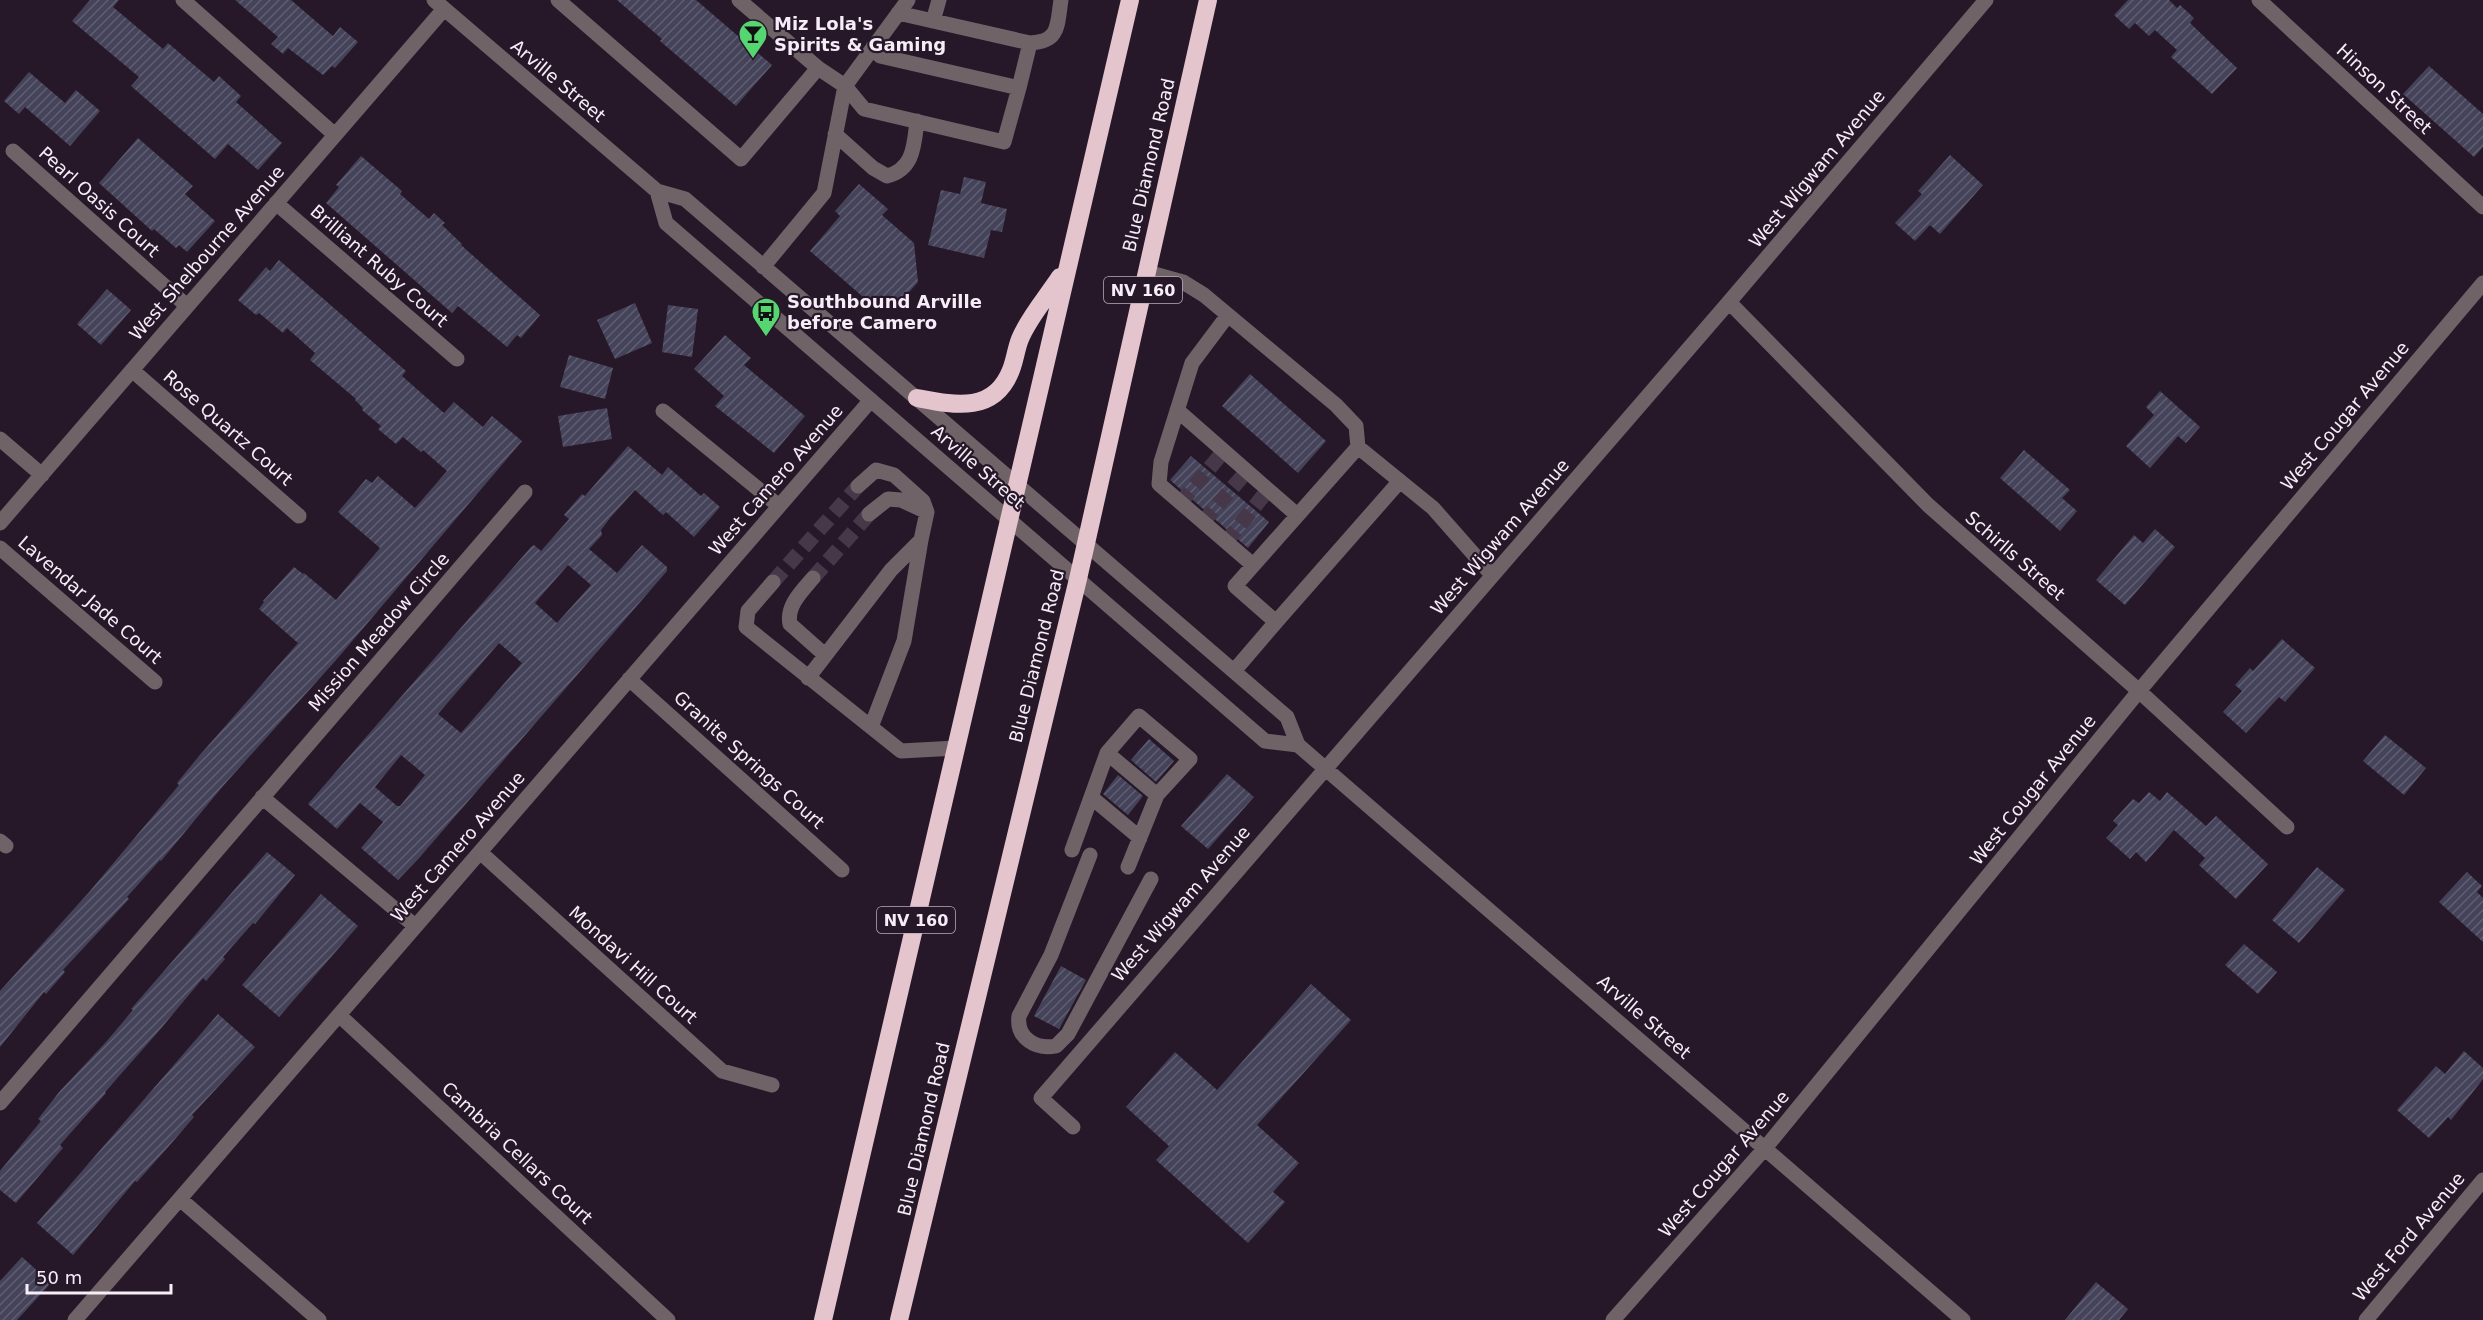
<svg xmlns="http://www.w3.org/2000/svg" width="2483" height="1320" font-family="'DejaVu Sans',sans-serif">
<style>
.building{fill:url(#building-hatch);fill-rule:evenodd}
.lines{fill:none;stroke-linecap:round;stroke-linejoin:round}
.minor-tunnel{stroke:#463848;stroke-width:15;stroke-dasharray:15 8;stroke-linecap:butt}
.minor{stroke:#706367;stroke-width:15}
.highway{stroke:#e4c5ce;stroke-width:18}
.labels{text-anchor:middle;stroke-width:4.5;stroke-linejoin:round;paint-order:stroke}
.shield{fill:#271829;stroke:#b9adba;stroke-width:1.5}
.shield-label{font-size:16px;font-weight:bold;fill:#f7edf8}
.poi-label{font-size:18px;font-weight:bold;fill:#f7edf8;stroke:#271829;text-anchor:start}
.street-label{font-size:18px;fill:#f7edf8;stroke:#271829}
</style>
<defs>
<pattern id="building-hatch" width="6" height="6" patternUnits="userSpaceOnUse" patternTransform="scale(1.5)"><rect width="6" height="6" fill="#444359"/><path d="M-1 1l2-2M0 6l6-6M5 7l2-2" fill="none" stroke="#605e72"/></pattern>
</defs>
<rect width="100%" height="100%" fill="#271829"/>
<path class="building" d="M90 0H119L113 7 163 49 168 43 214 82 219 76 241 96 236 102 282 143 258 170 228 144 215 159 131 86 139 77 72 21Z
M235 0H291L333 36 340 27 358 42 335 68 332 66 323 75 288 48 283 54 271 44 278 37Z
M617 0H696L772 65 736 106 660 41 662 39Z
M2128 0H2169L2177 8 2180 5 2194 18 2190 23 2237 68 2212 94 2171 57 2177 50 2155 30 2149 36 2135 23 2129 29 2114 15Z
M2429 66 2483 114V147L2474 157 2403 94Z
M29 72 65 103 76 90 100 111 70 146 25 107 19 114 4 101Z
M138 138 193 186 185 194 215 221 187 252 179 245 176 248 154 229 152 231 99 183Z
M1950 155 1983 185 1940 234 1930 225 1915 241 1895 223 1922 194 1918 191Z
M361 156 402 191 400 194 429 219 434 213 445 223 442 225 462 244 461 245 540 315 521 338 517 335 507 347 458 306 452 313 326 203 339 187 336 185Z
M964 177 986 182 981 203 1007 209 1002 232 991 230 984 258 928 245 941 190 960 194Z
M859 184 888 209 882 215 914 243 918 282 903 299 880 301 862 296 810 251 840 216 835 211Z
M279 260 406 371 402 376 444 413 454 402 483 427 492 416 522 441 337 659 223 786 161 861 160 860 127 897 129 899 63 970 65 972 46 994 44 992 0 1047V991L90 891 179 785 177 783 199 756 298 643 259 609 264 602 263 601 294 567 303 574 304 573 336 600 380 548 338 512 366 479 372 483 378 476 415 508 447 471 423 450 421 452 403 437 396 444 378 429 381 426 362 410 363 408 355 400 356 399 310 360 315 353 287 328 283 333 259 313 256 315 238 300 266 267 270 271Z
M107 289 131 310 101 345 77 324Z
M635 303 652 343 615 359 597 320Z
M668 305 698 309 692 357 662 352Z
M725 335 751 358 744 365 805 416 774 453 715 406 724 396 694 369Z
M569 355 613 368 605 399 560 387Z
M1250 374 1326 441 1298 473 1222 406Z
M2160 391 2200 427 2186 443 2178 436 2150 468 2126 446 2154 415 2146 407Z
M607 408 612 439 563 447 558 416Z
M628 446 662 475 668 467 701 496 704 493 720 507 694 537 666 512 663 515 635 490 610 518 601 530 602 535 589 549 617 573 642 545 667 567V571L420 857 398 880 361 848 383 822 360 803 337 829 308 804 531 547 534 545 541 551 569 519 564 515 582 494 585 496ZM568 565 591 585 557 623 535 603ZM499 643 522 663 461 733 438 714ZM401 755 425 775 400 806H397L375 787Z
M2024 450 2070 490 2062 498 2077 511 2060 531 2000 478Z
M1191 456 1269 522 1248 548 1170 480Z
M2155 529 2175 547 2125 605 2096 580 2134 535 2143 543Z
M2282 639 2315 668 2285 702 2279 697 2246 733 2223 712 2242 691 2235 685 2250 668 2253 671Z
M2385 735 2426 768 2404 795 2363 761Z
M1149 739 1174 761 1156 782 1131 760Z
M1227 774 1254 797 1208 849 1181 826Z
M1118 775 1143 796 1128 815 1103 794Z
M2149 792 2160 801 2167 792 2206 826 2216 816 2268 864 2236 899 2199 865 2205 858 2174 830 2146 862 2136 852 2130 859 2106 838 2118 825 2113 821 2133 799 2139 803Z
M267 852 295 875 255 924 253 923 223 957 225 959 206 981 203 978 158 1032 105 1092 106 1093 60 1145 63 1148 16 1203 0 1190V1171L41 1121 38 1119 60 1091 106 1042 133 1010 131 1009Z
M2317 867 2345 890 2299 943 2272 920Z
M2467 872 2482 886 2477 892 2483 898V942L2439 902Z
M321 894 358 926 279 1017 242 985Z
M2244 944 2277 972 2258 994 2225 965Z
M1061 966 1086 980 1059 1029 1034 1016Z
M1311 984 1351 1020 1257 1125 1299 1163 1273 1192 1285 1202 1248 1243 1156 1160 1169 1146 1126 1107 1175 1052 1217 1090Z
M218 1014 255 1047 192 1115 194 1117 169 1146 137 1182 135 1181 73 1255 37 1223Z
M2464 1051 2483 1068V1079L2451 1120 2448 1117 2429 1138 2397 1110 2436 1066 2445 1074Z
M22 1257 51 1283 17 1320H0V1281Z
M2096 1282 2128 1309 2119 1320H2065Z"/>
<g class="lines">
<path class="minor-tunnel" d="M1180 503 1224 451
M1203 522 1247 471
M1226 542 1268 490
M813 578 869 514
M773 582 858 486"/>
<path class="minor" d="M183 0 335 135
M434 0 657 191 685 199 1287 717 1298 745 1963 1320
M558 0 741 159 818 68 845 86 864 109 1004 142 1019 88 880 56 873 47
M739 0 818 68
M2259 0 2483 207
M898 13 1030 43 1019 88
M933 21 939 0
M1030 43C1060 42 1057 25 1061 0
M835 134 873 168 887 176C914 169 914 145 917 121
M13 151 187 306
M657 191 666 223 1265 741 1298 745
M276 203 457 359
M763 267 824 193 845 86 908 0
M1147 272 1183 282 1204 295 1336 405 1356 426 1358 447 1433 508 1492 575
M1729 302 1928 505 2139 691 2287 827
M1228 315 1192 363 1161 462 1159 484 1253 565
M132 370 299 516
M1177 410 1297 515
M663 411 779 506
M0 439 42 475
M1358 447 1235 586 1276 622 1400 481
M858 486 876 470 894 475 923 501 927 512 921 540
M869 514 888 499 901 500 927 512
M0 523 444 9
M0 548 155 682
M813 578C802 591 786 606 790 624L825 655
M773 582 748 611 746 627 901 751 956 748
M1234 671 1276 622
M808 678 891 570 921 540 904 641 871 727
M629 679 842 870
M1107 753 1139 716 1190 759 1157 795
M262 797 415 926
M1091 797 1140 838
M0 841 6 846
M1072 850 1107 753 1157 795 1128 867
M480 852 722 1071 772 1085
M1090 855 1051 955 1019 1016C1016 1038 1036 1050 1056 1046L1068 1034 1151 879
M339 1015 668 1320
M0 1103 525 492
M1073 1127 1041 1098 1729 302 1986 0
M180 1199 319 1320
M75 1320 871 400
M1613 1320 1766 1147 2139 691 2483 283
M2366 1320 2483 1180"/>
<path class="highway" d="M917 398C954 405 994 414 1011 370 1015 360 1016 349 1020 339 1029 317 1047 297 1060 277
M823 1320 1130 0
M899 1320 1078 579 1208 0"/>
</g>
<defs>
<g id="bar-pin" transform="scale(1.5)"><path d="M0 17L-7.5 6A9.5 9.5 0 1 1 7.5 6Z" fill="#55d671" stroke="#271829"/><path d="M-6-5H6L.8 .8V4.5H3.5V6h-7V4.5H-.8V.8Z" fill="#111"/></g>
<g id="bus-pin" transform="scale(1.5)"><path d="M0 17L-7.5 6A9.5 9.5 0 1 1 7.5 6Z" fill="#55d671" stroke="#271829"/><path d="M-5-6H5V4H4V6H2V4H-2V6H-4V4H-5ZM-3.5-4V0h7V-4ZM-3.5 1.2v1.5H-2V1.2ZM2 1.2v1.5H3.5V1.2Z" fill="#111"/></g>
</defs>
<g fill-rule="evenodd">
<use href="#bar-pin" x="753" y="34"/>
<use href="#bus-pin" x="766" y="312"/>
</g>
<g class="labels">
<g class="shield">
<rect x="1104" y="277" width="78" height="26" rx="4.5"/>
<rect x="877" y="907" width="78" height="26" rx="4.5"/>
</g>
<g class="shield-label">
<text x="1143" y="296">NV 160</text>
<text x="916" y="926">NV 160</text>
</g>
<g class="poi-label">
<text x="774" y="30">Miz Lola's<tspan x="774" dy="21">Spirits &amp; Gaming</tspan></text>
<text x="787" y="308">Southbound Arville<tspan x="787" dy="21">before Camero</tspan></text>
</g>
<g class="street-label">
<text transform="translate(558 81) rotate(40)" y="6">Arville Street</text>
<text transform="translate(2384 89) rotate(43)" y="6">Hinson Street</text>
<text transform="translate(1149 165) rotate(-77)" y="6">Blue Diamond Road</text>
<text transform="translate(1817 169) rotate(-50)" y="6">West Wigwam Avenue</text>
<text transform="translate(99 202) rotate(42)" y="6">Pearl Oasis Court</text>
<text transform="translate(207 253) rotate(-49)" y="6">West Shelbourne Avenue</text>
<text transform="translate(379 266) rotate(41)" y="6">Brilliant Ruby Court</text>
<text transform="translate(2345 416) rotate(-50)" y="6">West Cougar Avenue</text>
<text transform="translate(228 428) rotate(41)" y="6">Rose Quartz Court</text>
<text transform="translate(978 467) rotate(41)" y="6">Arville Street</text>
<text transform="translate(776 480) rotate(-49)" y="6">West Camero Avenue</text>
<text transform="translate(1500 537) rotate(-49)" y="6">West Wigwam Avenue</text>
<text transform="translate(2015 556) rotate(41)" y="6">Schirlls Street</text>
<text transform="translate(90 600) rotate(41)" y="6">Lavendar Jade Court</text>
<text transform="translate(379 632) rotate(-49)" y="6">Mission Meadow Circle</text>
<text transform="translate(1037 656) rotate(-76)" y="6">Blue Diamond Road</text>
<text transform="translate(749 760) rotate(42)" y="6">Granite Springs Court</text>
<text transform="translate(2033 790) rotate(-51)" y="6">West Cougar Avenue</text>
<text transform="translate(458 847) rotate(-49)" y="6">West Camero Avenue</text>
<text transform="translate(1181 904) rotate(-49)" y="6">West Wigwam Avenue</text>
<text transform="translate(633 965) rotate(42)" y="6">Mondavi Hill Court</text>
<text transform="translate(1644 1017) rotate(41)" y="6">Arville Street</text>
<text transform="translate(924 1129) rotate(-77)" y="6">Blue Diamond Road</text>
<text transform="translate(517 1153) rotate(43)" y="6">Cambria Cellars Court</text>
<text transform="translate(1724 1164) rotate(-49)" y="6">West Cougar Avenue</text>
<text transform="translate(2409 1237) rotate(-50)" y="6">West Ford Avenue</text>
</g>
</g>
<path d="M27 1284v9h144v-9" fill="none" stroke="#f7edf8" stroke-width="3"/>
<text x="36" y="1284" font-size="18" fill="#f7edf8" stroke="#271829" stroke-width="4.5" paint-order="stroke">50 m</text>
</svg>
